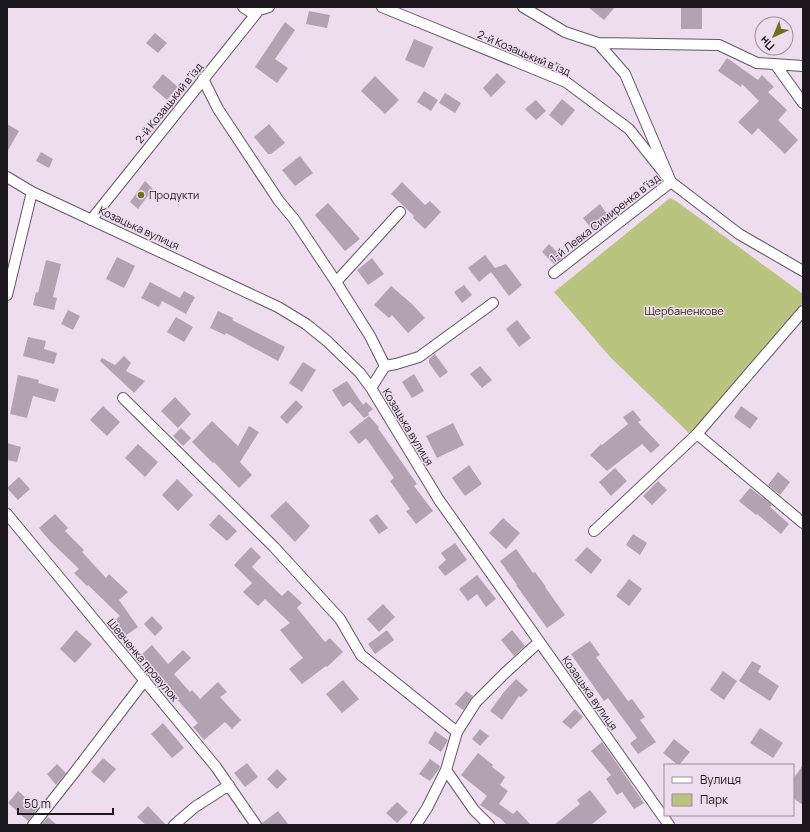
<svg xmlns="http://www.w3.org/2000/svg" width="810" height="832" font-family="Manrope,sans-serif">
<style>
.green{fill:#b9c47e}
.building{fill:#b2a2b2}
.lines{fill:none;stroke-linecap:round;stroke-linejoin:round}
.minor-casing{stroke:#635664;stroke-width:12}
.minor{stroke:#fff;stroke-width:10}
.poi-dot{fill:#6a731c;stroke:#ede;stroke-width:1.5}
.labels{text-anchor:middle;stroke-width:3;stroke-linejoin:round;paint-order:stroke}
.street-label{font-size:11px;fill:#1c171c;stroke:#ede}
.poi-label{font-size:11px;fill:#1c171c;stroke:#ede;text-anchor:start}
.park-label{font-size:11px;fill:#292d01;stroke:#ede}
</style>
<rect width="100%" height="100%" fill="#ede"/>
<path class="green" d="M670 198 676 201 803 294V302L693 432 692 431 690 434 611 358 554 292Z"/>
<path class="building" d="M588 7H615L604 20Z
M681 7H702V29H681Z
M309 11 330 15 327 28 306 24Z
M285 22 295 30 275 59 288 68 277 83 255 67Z
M155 33 167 43 158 53 146 43Z
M414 39 433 47 424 68 405 60Z
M727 58 758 80 762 75 774 87 768 92 787 110 778 120 798 140 785 154 758 128 752 135 738 122 759 101 742 84 741 87 718 71Z
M497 73 506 82 491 97 483 88Z
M163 74 178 87 167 100 152 87Z
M375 76 399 100 385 114 361 91Z
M424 91 438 100 431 111 417 102Z
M445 93 461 103 455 113 439 103Z
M562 99 575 110 562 126 549 115Z
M536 100 546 111 536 120 525 109Z
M7 124 19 131 7 152Z
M269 124 285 143 271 154H268L254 137Z
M41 152 53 159 49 168 36 161Z
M300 156 313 173 295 186 282 170Z
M145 181 153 189 138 209 130 202Z
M402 182 425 205 430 201 441 212 425 229 413 218 414 216 391 194Z
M328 203 360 239 345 251 315 215Z
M600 204 610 218 593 231 583 218Z
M549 244 563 258 554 264 542 252Z
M485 255 495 268 506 264 522 285 509 296 491 272 479 282 468 268Z
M117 257 135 266 124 288 106 279Z
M372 258 384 274 368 285 357 270Z
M46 260 61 264 53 297 57 298 54 310 33 305 36 292 38 293Z
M150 282 180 298 184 291 195 297 186 314 162 301 159 307 141 298Z
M464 285 472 295 462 303 454 292Z
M391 286 412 304 425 318 408 333 392 315 389 318 374 305Z
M68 310 80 316 73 330 61 324Z
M218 311 233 318 232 320 285 347 278 361 226 333 225 335 210 328Z
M176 317 193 327 184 342 167 332Z
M517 320 531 338 519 347 506 329Z
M28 337 46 341 44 349 57 353 54 364 23 356Z
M435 354 448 372 440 378 429 363V359Z
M124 356 131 363 126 371 145 381 134 393 100 361 102 358 115 365Z
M303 362 316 370 302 392 289 383Z
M480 366 492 380 482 388 470 374Z
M414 374 424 391 412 398 402 382Z
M18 375 39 380 38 383 59 389 55 402 33 396 27 418 10 414Z
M347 381 363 405 366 402 373 409 368 413 369 415 364 418 350 402 343 407 332 390Z
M175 397 191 414 178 428 161 411Z
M296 400 303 407 287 424 280 417Z
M103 406 120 422 107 436 90 420Z
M741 406 758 418 750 429 734 417Z
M633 410 641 420 638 422 660 445 651 453 642 444 607 471 590 455 601 444 602 445 628 424 623 417Z
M369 416 379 427 378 428 417 484 414 486 433 511 416 524 406 511 410 509 390 481 394 478 366 438 359 444 349 432Z
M212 421 238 446 249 426 259 432 240 462 252 475 239 488 214 462 213 463 192 442Z
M453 423 464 445 437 458 426 436Z
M181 428 191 438 183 446 173 436Z
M7 443 21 447 17 462 7 460Z
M138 444 158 462 145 477 125 458Z
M469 465 482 484 465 496 452 478Z
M615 468 627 481 611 496 599 482Z
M778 472 790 482 780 495 768 485Z
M19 477 30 489 18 500 7 488Z
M177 479 193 495 178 511 162 495Z
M658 481 667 490 652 505 643 496Z
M750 488 772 505 770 507 789 524 781 534 757 514 756 515 739 501Z
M286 501 310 526 295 542 270 516Z
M55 514 68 528 65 531 84 550 82 552 106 578 109 574 128 592 119 600 138 627 122 638 111 623 120 616 88 585 87 586 74 573 79 569 51 542 39 528Z
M219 514 237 531 227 541 209 525Z
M377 514 388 528 379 534 369 520Z
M503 518 520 533 506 549 489 533Z
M633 534 647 543 640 555 626 545Z
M455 543 467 560 445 576 438 567 446 560 441 553Z
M251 547 261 557 252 567 282 596 288 590 302 603 297 608 325 642 330 638 343 652 327 667 326 666 302 684 289 669 303 658 280 630 290 623 265 599 258 606 243 592 252 583 234 565Z
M587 547 602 560 591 574 575 560Z
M516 549 533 573 535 572 546 587H545L565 615 547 628 516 585H517L500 561Z
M477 575 496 599 486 607 477 594 468 601 459 589Z
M629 579 642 589 629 606 616 596Z
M383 604 395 617 379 632 367 619Z
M152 616 163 628 155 636 144 624Z
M76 630 92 644 75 663 60 649Z
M387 630 394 640 375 654 368 644Z
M512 630 525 646 514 656 501 640Z
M590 641 600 655 596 657 628 701 632 699 645 717 640 720 656 742 638 754 630 743 637 738 608 698 604 701 571 654Z
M152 645 168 664 183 650 191 658 174 674 190 692 192 690 200 699 218 682 227 692 220 697 241 720 232 729 225 722 204 740 193 727 198 723 160 680 162 678 141 655Z
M752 661 761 666 758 672 779 686 770 701 739 681Z
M723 671 737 681 724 700 710 690Z
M516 679 528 690 521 697 519 696 502 720 490 711 504 692Z
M343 680 359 699 342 713 326 694Z
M466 691 473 696 463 710 455 704Z
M575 709 583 717 571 729 562 722Z
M163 723 184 748 172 758 151 734Z
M760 728 783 743 773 758 750 743Z
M480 729 489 736 480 746 472 739Z
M435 731 448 740 441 752 428 743Z
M674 739 690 752 679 765H678L663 753Z
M602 742 620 768 644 803 634 809 622 792 617 795 606 779 611 775 591 751Z
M478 753 493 765 492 767 505 777 500 785 508 791 499 804 513 814 517 810 531 825H507L501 819 480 805 487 796 461 775Z
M103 758 116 769 104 783 91 772Z
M430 759 440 766 439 769 430 781 419 774Z
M247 763 258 777 245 787 234 773Z
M57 764 66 773 56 785 47 774Z
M803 765V805L793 798V779Z
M277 769 287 779 277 789 267 779Z
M590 790 607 812 591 825H554L580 804 577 800Z
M18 791 38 808 28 821 8 803Z
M397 802 408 812 397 823 386 813Z
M148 806 166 825H146L137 817Z
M278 811 289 825H262V823Z
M48 817 57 825H41Z"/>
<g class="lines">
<g class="minor-casing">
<path id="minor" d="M243 7 255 15
M382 7 566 82 629 129 671 182 554 273
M523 7 565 32 598 43 719 45 757 63 803 66
M598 43 625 74 671 182 739 234 803 271
M775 64 803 103
M203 79 218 109 279 201 294 219 336 282 370 336 385 366 371 388
M7 177 32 192 278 307 306 324 327 341 360 373 371 388 439 500 669 825
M91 220 259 10 269 7
M336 282 400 212
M7 295 32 192
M385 366 396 364 419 357 493 303
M123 398 274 547 340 619 361 655 457 732
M697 434 803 523
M7 514 216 767 256 825
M594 531 697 434 803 311
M446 770 474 810 489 825
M33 825 74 773 145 680
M174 825 195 807 229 785
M416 825 427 808 446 770 457 732 476 702 505 673 539 642"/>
</g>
<use href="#minor" class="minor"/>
</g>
<circle class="poi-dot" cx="141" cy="195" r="4"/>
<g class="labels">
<g class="street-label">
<text transform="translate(524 53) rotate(23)" y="4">2-й Козацький в’їзд</text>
<text transform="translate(169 103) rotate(-51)" y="4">2-й Козацький в’їзд</text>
<text transform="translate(605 218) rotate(-38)" y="4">1-й Левка Симиренка в’їзд</text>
<text transform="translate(139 228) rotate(25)" y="4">Козацька вулиця</text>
<text transform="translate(408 427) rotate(59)" y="4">Козацька вулиця</text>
<text transform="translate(143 660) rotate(50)" y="4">Шевченка провулок</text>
<text transform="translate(590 693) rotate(55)" y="4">Козацька вулиця</text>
</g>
<g class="poi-label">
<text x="149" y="199">Продукти</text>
</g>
<g class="park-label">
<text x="684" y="315">Щербаненкове</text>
</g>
</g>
<rect width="810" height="832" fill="none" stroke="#1c171c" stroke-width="16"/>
<rect x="664" y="764" width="130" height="52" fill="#eeddee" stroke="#9a8e9a"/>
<rect x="672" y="777" width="20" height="6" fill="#ffffff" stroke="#9a8e9a"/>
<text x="700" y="784" font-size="12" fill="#1c171c">Вулиця</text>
<rect x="672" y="794" width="20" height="12" fill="#b9c47e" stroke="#9a8e9a"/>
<text x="700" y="804" font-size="12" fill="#1c171c">Парк</text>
<g transform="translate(774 36) rotate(224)"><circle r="19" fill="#eeddee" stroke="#9a8e9a"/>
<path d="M0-3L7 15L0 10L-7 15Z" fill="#6a731c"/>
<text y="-6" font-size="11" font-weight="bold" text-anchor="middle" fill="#1c171c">Пн</text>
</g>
<path d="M18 808v6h95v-6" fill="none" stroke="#1c171c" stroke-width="2"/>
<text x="24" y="808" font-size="12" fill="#1c171c" stroke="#eeddee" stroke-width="3" paint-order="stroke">50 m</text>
</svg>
